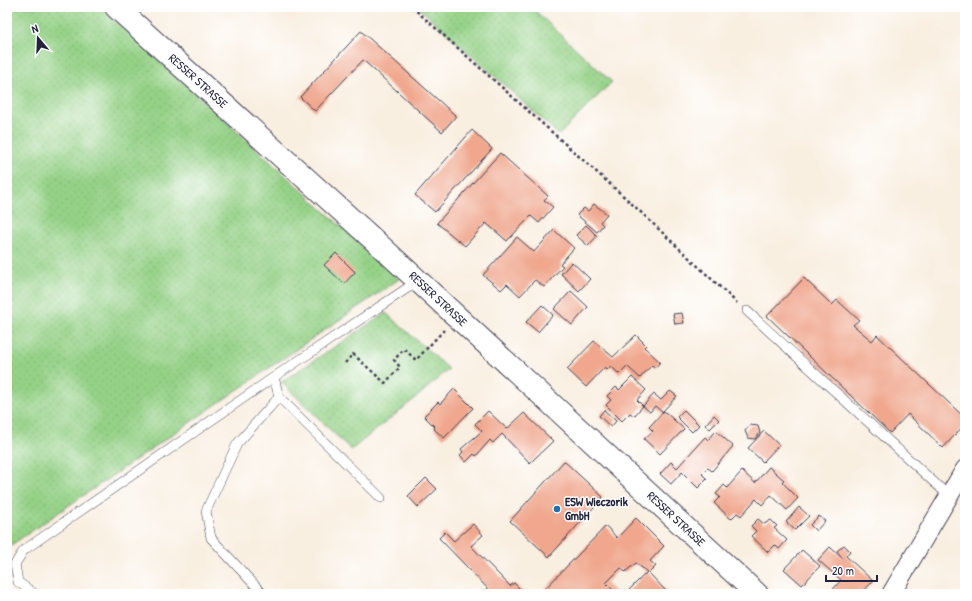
<svg xmlns="http://www.w3.org/2000/svg" width="972" height="601" font-family="'Patrick Hand',sans-serif">
<style>
.grass{fill:url(#grass-dots);stroke:#5c7a61}
.building{fill:#f0a78e}
.lines{fill:none;stroke-linecap:round;stroke-linejoin:round}
.lane-casing{stroke:#424154;stroke-width:10}
.street-casing{stroke:#424154;stroke-width:20}
.secondary-casing{stroke:#424154;stroke-width:24}
.path{stroke:#424154;stroke-width:2.5;stroke-dasharray:3 3;stroke-linecap:butt}
.lane{stroke:#fff;stroke-width:9}
.street{stroke:#fff;stroke-width:18}
.secondary{stroke:#fff;stroke-width:22}
.poi-dot{fill:#1f6fb2;stroke:#fff;stroke-width:1.5}
.labels{text-anchor:middle;stroke-width:3;stroke-linejoin:round;paint-order:stroke}
.street-label{font-size:12px;fill:#22223b;stroke:#fff}
.poi-label{font-size:12px;font-weight:bold;fill:#22223b;stroke:#fff;text-anchor:start}
</style>
<defs>
<pattern id="grass-dots" width="8" height="8" patternUnits="userSpaceOnUse"><rect width="8" height="8" fill="#95d287"/><path d="M2 2h.1M6 6h.1" fill="none" stroke="#80b475" stroke-width="1.8" stroke-linecap="round"/></pattern>
</defs>
<rect width="100%" height="100%" fill="#fff"/>
<filter id="ink" filterUnits="userSpaceOnUse"><feTurbulence type="fractalNoise" baseFrequency=".025" numOctaves="2"/><feDisplacementMap in="SourceGraphic" scale="8" xChannelSelector="R" yChannelSelector="G"/><feConvolveMatrix kernelMatrix="1 2 1 2 8 2 1 2 1" color-interpolation-filters="sRGB"/></filter>
<filter id="wash" filterUnits="userSpaceOnUse"><feTurbulence type="fractalNoise" baseFrequency=".012" numOctaves="4" result="noise"/><feDisplacementMap in="SourceGraphic" scale="16" xChannelSelector="R" yChannelSelector="G"/><feGaussianBlur stdDeviation="0.9" result="paint"/><feColorMatrix in="noise" values="0 0 0 0 0 0 0 0 0 0 0 0 0 0 0 0 0 1.4 0 .05"/><feComposite in="paint" operator="in"/></filter>
<g filter="url(#wash)">
<rect width="100%" height="100%" fill="#f9efe1"/>
<path class="grass" d="M7 7H100L399 279 7 548Z
M418 7H531L612 82 559 135Z
M386 313 449 369 417 397 351 450 281 382Z"/>
<g id="blocks">
<path class="building" d="M361 31 456 116 442 132 363 60 315 111 300 97Z
M472 130 492 149 435 212 415 195Z
M500 153 548 196 544 200 553 207 539 223 531 216 507 241 486 223 465 246 437 223Z
M594 204 607 214 600 222 603 225 597 232 577 215 584 208 588 211Z
M586 225 597 236 588 246 576 235Z
M554 230 574 248 560 264 563 266 544 287 535 280 520 296 507 284 501 290 483 275 517 237 534 252Z
M336 253 355 272 344 284 324 265Z
M572 262 590 279 579 291 561 274Z
M804 278 832 305 837 300 859 320 853 325 872 341 877 335 965 418V424L943 448 908 414 890 433 767 316Z
M571 291 588 307 572 325 554 309Z
M542 305 553 315 538 332 526 322Z
M682 313 684 323 675 324 673 314Z
M636 335 646 345 644 347 660 362 655 368 652 365 640 378 627 366 619 374 611 366 607 370 605 367 586 387 567 369 594 341 613 357Z
M632 377 646 390 637 400 643 406 634 416 630 413 622 421 606 405 611 400 607 396 616 387 619 390Z
M454 389 473 408 444 438 434 429 435 427 424 416 438 402 440 404Z
M670 391 677 396 662 412 655 406 650 412 643 406 654 394 661 400Z
M604 410 616 421 611 427 599 416Z
M684 410 699 425 692 432 677 417Z
M488 411 507 429 524 413 553 441 530 463 502 434 493 443 490 440 476 456 474 454 466 462 460 455 463 452 461 449 482 431 475 424Z
M664 411 684 429 660 454 644 439 653 431 649 427Z
M714 415 719 420 710 429 705 425Z
M750 425 758 426 760 433 755 439 748 438 745 431Z
M716 431 733 446 712 471 708 468 702 474 707 479 698 488 682 472 671 484 660 474 671 462 677 468 705 437 708 440Z
M764 431 779 445 763 462 748 448Z
M564 461 603 497 549 557 510 521Z
M769 467 784 480 782 482 798 498 787 510 771 495 762 505 756 499 741 516 737 513 731 519 714 503 720 497 716 494 724 485 727 488 742 471 755 483Z
M426 478 437 489 418 507 408 496Z
M799 507 809 516 795 530 786 522Z
M819 516 825 521 816 531 810 525Z
M636 518 664 546 650 561 656 566 649 573 666 591 663 594H633L629 590 647 572 636 563 625 572 621 568 606 583 617 594H540L606 526 617 538Z
M758 519 764 524 771 520 777 526 774 528 787 540 779 549 775 545 768 552 751 536 756 531 751 526Z
M473 524 483 535 471 546 510 586 514 583 525 594H493L439 538 445 532 454 541Z
M844 545 850 551 846 556 873 581 861 594H829L841 580 818 560 830 547 843 559 837 551Z
M802 550 820 566 802 585 784 569Z"/>
</g>
</g>
<g filter="url(#ink)">
<use href="#blocks" fill-opacity="0" stroke="#424154" stroke-width="1"/>
<g class="lines">
<g class="lane-casing">
<path id="lane" d="M747 311 949 496
M279 397 381 498
M35 594 18 582 15 564 24 550 274 377 418 281
M263 594 211 538 206 511 237 444 279 397 274 377"/>
</g>
<g class="street-casing">
<path id="street" d="M891 594 965 469"/>
</g>
<g class="secondary-casing">
<path id="secondary" d="M116 7 375 241 757 594"/>
</g>
<path class="path" d="M412 7 630 202 737 303
M345 363 353 354 385 383 400 367 394 360 404 349 416 360 444 330"/>
<use href="#lane" class="lane"/>
<use href="#street" class="street"/>
<use href="#secondary" class="secondary"/>
</g>
</g>
<circle class="poi-dot" cx="557" cy="509" r="4"/>
<g class="labels">
<g class="street-label">
<text transform="translate(198 81) rotate(42)" y="4">RESSER STRASSE</text>
<text transform="translate(438 299) rotate(43)" y="4">RESSER STRASSE</text>
<text transform="translate(676 519) rotate(43)" y="4">RESSER STRASSE</text>
</g>
<g class="poi-label">
<text x="565" y="506">ESW Wieczorik<tspan x="565" dy="14">GmbH</tspan></text>
</g>
</g>
<rect width="972" height="601" fill="none" stroke="#fff" stroke-width="24"/>
<g transform="translate(38 38) rotate(341)" stroke="#ffffff" stroke-width="3" paint-order="stroke">
<path d="M0-3L7 15L0 10L-7 15Z" fill="#22223b"/>
<text y="-6" font-size="11" font-weight="bold" text-anchor="middle" fill="#22223b">N</text>
</g>
<path d="M826 575v6h51v-6" fill="none" stroke="#22223b" stroke-width="2"/>
<text x="832" y="575" font-size="12" fill="#22223b" stroke="#ffffff" stroke-width="3" paint-order="stroke">20 m</text>
</svg>
